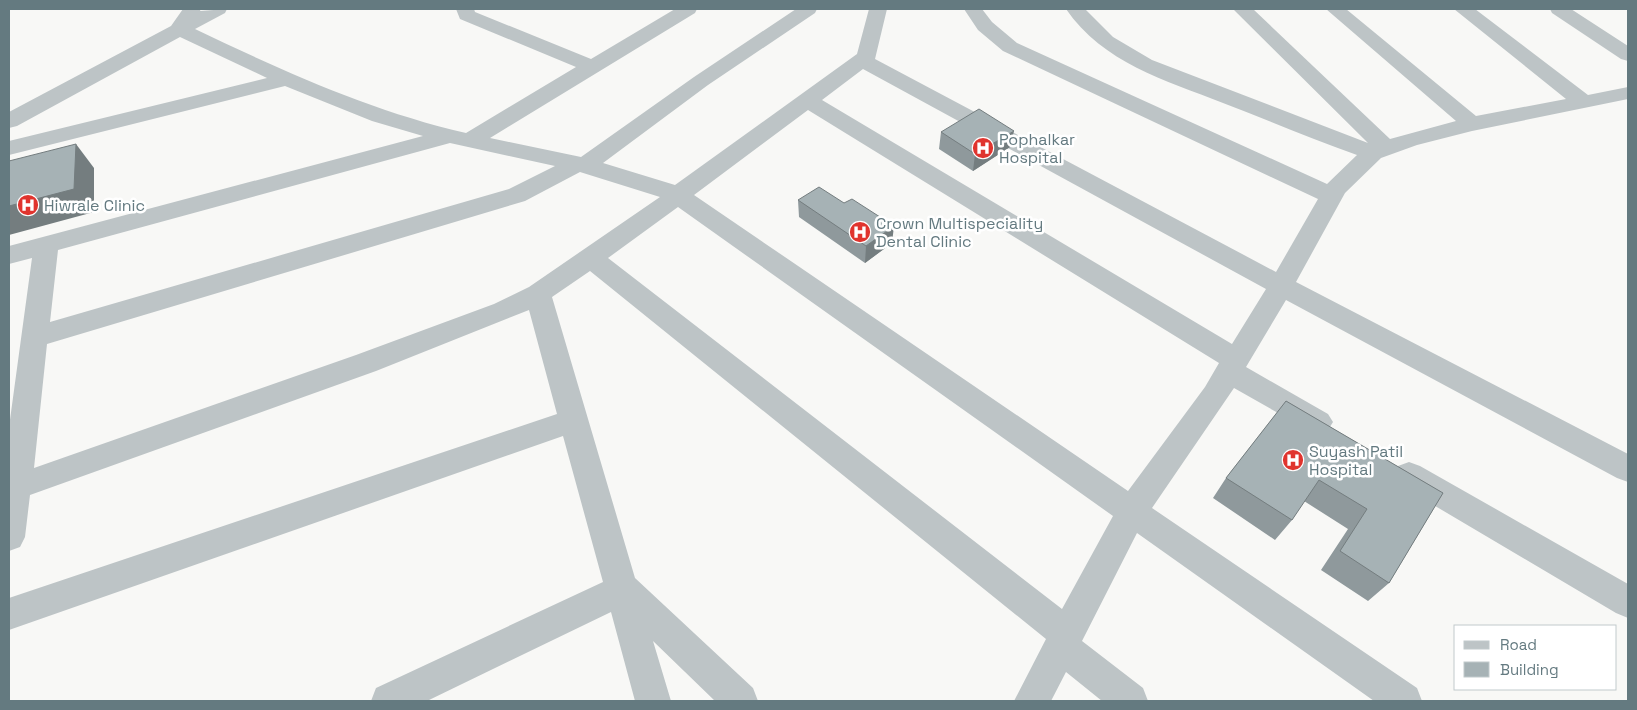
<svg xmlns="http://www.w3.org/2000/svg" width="1637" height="710" font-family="'Space Grotesk',sans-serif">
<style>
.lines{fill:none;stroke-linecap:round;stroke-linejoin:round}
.minor{fill:#bdc4c6;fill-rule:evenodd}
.wall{fill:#8f999c}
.shaded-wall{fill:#747d7f}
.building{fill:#a6b2b5;stroke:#747d7f}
.labels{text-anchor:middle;stroke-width:5;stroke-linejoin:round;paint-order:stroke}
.poi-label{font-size:16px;fill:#647a80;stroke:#fff;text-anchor:start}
</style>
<rect width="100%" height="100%" fill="#f8f8f6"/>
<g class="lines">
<path class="minor" d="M183 9H201L200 11 227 9 225 13 195 29C283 71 371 111 466 133L576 67 460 19 456 9H474L475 12 591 59 675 9H697L695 13 490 138 581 157 694 77 796 9H817L815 13 708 85 603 163 675 185 857 54 869 9H887L875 59 1276 272 1318 199 1003 51 978 30 964 9H982L992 22 1017 43 1327 184 1357 155C1312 139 1268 120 1223 103 1165 80 1103 63 1066 9H1085L1113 37 1152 60 1368 143 1233 9H1253L1390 139 1456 121 1326 9H1346L1476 116 1566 99 1454 9H1475L1588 95 1628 87V99L1472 131 1417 145 1381 158 1345 193 1296 282 1628 454V482L1617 478 1286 300 1246 367 1328 414 1333 422 1328 430 1318 434 1308 430 1234 388 1152 508 1417 688 1422 701H1374L1137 533 1082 641 1143 688 1148 701H1102L1066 672 1051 701H1014L1046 639 590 271 552 297 635 578 753 688 758 701H715L653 641 671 701H635L611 612 427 701H371L376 688 603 582 563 436 9 630V598L557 414 529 310 376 371 30 495 25 537 20 547 9 551V427L32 258 9 264V246L423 136 372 121 285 86 9 155V141L267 78 180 37 17 126 9 128V112L171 26ZM863 69 1266 289 1232 344 822 100ZM808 110 1219 363 1205 387 1128 491 694 195ZM450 143 555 166 509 189 50 322 58 250ZM580 172 660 197 529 287 494 304 356 355 34 468 47 344 525 201ZM678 207 1113 516 1062 609 608 258Z
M1550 9H1571L1628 46V61L1621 59 1552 13Z
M1409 462 1420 466 1628 584V618L1616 613 1398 484 1394 475 1398 466Z"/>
</g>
<path class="wall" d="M941 132 1010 147 973 171 939 149Z
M798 200 892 243 865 263 799 217Z
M1286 401 1443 493 1389 583 1368 601 1321 570 1348 529 1304 501 1292 520 1275 540 1213 498 1226 478Z"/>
<path class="shaded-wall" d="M1014 131 1010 147 973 171 975 154Z
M76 144 94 168V212L9 235V206Z
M894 226 892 243 865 263 866 246Z"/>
<path class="building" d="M979 109 1014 131 975 154 941 132Z
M76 144 74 189 9 206V161Z
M819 187 844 203 852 199 894 226 866 246 798 200Z
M1286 401 1443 493 1389 583 1340 551 1367 509 1319 480 1292 520 1226 478Z"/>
<defs>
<g id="hospital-disc" transform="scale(1.125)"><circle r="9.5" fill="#e0342e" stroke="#fff"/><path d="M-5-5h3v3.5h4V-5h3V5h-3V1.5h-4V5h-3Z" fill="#fff"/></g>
</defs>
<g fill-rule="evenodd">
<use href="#hospital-disc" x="983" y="148"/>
<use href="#hospital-disc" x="28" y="205"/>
<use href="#hospital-disc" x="860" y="232"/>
<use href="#hospital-disc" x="1293" y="460"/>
</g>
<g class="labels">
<g class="poi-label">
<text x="999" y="145">Pophalkar<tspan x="999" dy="18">Hospital</tspan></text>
<text x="44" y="211">Hiwrale Clinic</text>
<text x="876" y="229">Crown Multispeciality<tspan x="876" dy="18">Dental Clinic</tspan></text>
<text x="1309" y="457">Suyash Patil<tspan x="1309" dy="18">Hospital</tspan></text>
</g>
</g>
<rect width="1637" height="710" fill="none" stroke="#647a80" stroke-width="20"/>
<rect x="1454" y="625" width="162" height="65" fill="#ffffff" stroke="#c1cacc"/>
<rect x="1464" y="641" width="25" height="8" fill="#bdc4c6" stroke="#c1cacc"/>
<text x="1500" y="650" font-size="15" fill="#647a80">Road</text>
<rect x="1464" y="662" width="25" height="15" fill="#a6b2b5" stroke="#c1cacc"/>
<text x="1500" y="675" font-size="15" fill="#647a80">Building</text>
</svg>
